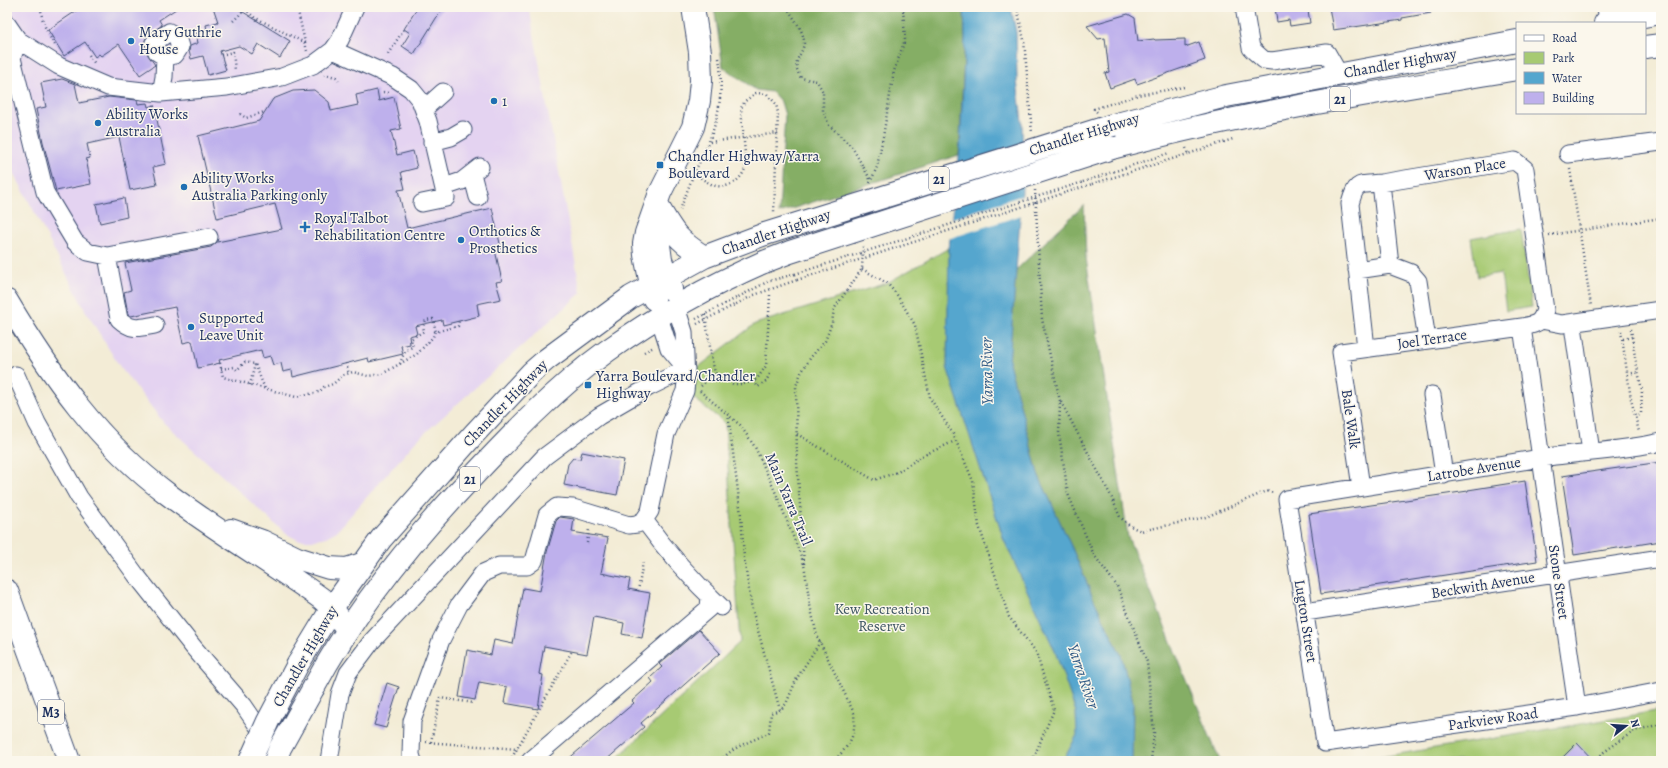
<svg xmlns="http://www.w3.org/2000/svg" width="1668" height="768" font-family="Alegreya,serif">
<style>
.built{fill:#e4d3f1}
.green{fill:#a7ca73;stroke:#617c68}
.forest{fill:#85ae65;stroke:#506e62}
.water{fill:#54a6ce;stroke:#386a96}
.pier{fill:#f3ecd6}
.building{fill:#beb0ec}
.lines{fill:none;stroke-linecap:round;stroke-linejoin:round}
.minor-casing{stroke:#3b4b70;stroke-width:19}
.major-casing{stroke:#3b4b70;stroke-width:24}
.highway-casing{stroke:#3b4b70;stroke-width:24}
.path{stroke:#3b4b70;stroke-width:2.5;stroke-dasharray:1 3;stroke-linecap:butt}
.minor{stroke:#fff;stroke-width:17}
.major{stroke:#fff;stroke-width:22}
.highway{stroke:#fff;stroke-width:22}
.major-bridge-casing{stroke:#3b4b70;stroke-width:24;stroke-linecap:butt}
.path-bridge{stroke:#3b4b70;stroke-width:2.5;stroke-dasharray:1 3;stroke-linecap:butt}
.major-bridge{stroke:#fff;stroke-width:22}
.poi-dot{fill:#1f6fb2;stroke:#fbf7ec;stroke-width:1.5}
.labels{text-anchor:middle;stroke-width:3;stroke-linejoin:round;paint-order:stroke}
.shield{fill:#fbf7ec;stroke:#5e6b89;stroke-width:1}
.shield-label{font-size:14px;font-weight:bold;fill:#1b2f5e}
.poi-label{font-size:15px;fill:#1b2f5e;stroke:#fbf7ec;text-anchor:start}
.street-label{font-size:15px;fill:#1b2f5e;stroke:#fbf7ec}
.park-label{font-size:15px;fill:#3e5663;stroke:#fbf7ec}
.water-label{font-size:16px;font-style:italic;fill:#2f5985;stroke:#fbf7ec}
</style>
<rect width="100%" height="100%" fill="#fbf7ec"/>
<filter id="ink" filterUnits="userSpaceOnUse"><feTurbulence type="fractalNoise" baseFrequency=".025" numOctaves="2"/><feDisplacementMap in="SourceGraphic" scale="8" xChannelSelector="R" yChannelSelector="G"/><feConvolveMatrix kernelMatrix="1 2 1 2 8 2 1 2 1" color-interpolation-filters="sRGB"/></filter>
<filter id="wash" filterUnits="userSpaceOnUse"><feTurbulence type="fractalNoise" baseFrequency=".012" numOctaves="4" result="noise"/><feDisplacementMap in="SourceGraphic" scale="16" xChannelSelector="R" yChannelSelector="G"/><feGaussianBlur stdDeviation="0.9" result="paint"/><feColorMatrix in="noise" values="0 0 0 0 0 0 0 0 0 0 0 0 0 0 0 0 0 1.4 0 .05"/><feComposite in="paint" operator="in"/></filter>
<g filter="url(#wash)">
<rect width="100%" height="100%" fill="#f3ecd6"/>
<path class="built" d="M7 7H529L581 293 417 440 337 531 326 537 313 540H298L285 533 164 423 120 367 85 310 7 159Z"/>
<path class="green" d="M1521 229 1532 307 1506 311 1501 273 1477 277 1471 238Z
M949 248 947 367 1004 540 1055 651 1076 712 1077 735 1063 761H614L740 642 725 423 676 384 755 324 887 283Z
M1661 710V761H1356L1623 717Z"/>
<path class="forest" d="M714 7H964L965 38 959 155 779 213 785 115 781 102 772 92 756 90 723 67Z
M1084 205 1086 258 1128 537 1220 761H1132L1133 702 1121 655 1094 600 1072 548 1038 474 1009 363 1016 270Z"/>
<path class="water" d="M964 7H1011L1016 32 1017 81 1022 121 1023 178 1009 363 1038 474 1072 548 1094 600 1121 655 1133 702 1132 761H1063L1077 735 1076 712 1055 651 1004 540 947 367 949 248 960 148 965 38Z"/>
<path class="pier" d="M1023 195 1022 215 948 239 950 219Z"/>
<g id="blocks">
<path class="building" d="M82 7H179L159 20 162 25 148 35 145 40V46L148 55 153 62 155 65 140 75 119 44 101 56 99 54 95 57 85 42 64 56 48 30Z
M213 7H235L290 41 280 58 258 44 252 54 239 46 220 51 226 70 208 75 203 56 191 59 189 51 190 46 198 43 196 33 207 30 206 25 218 22Z
M418 7H443L414 54 402 46 410 33 404 29Z
M1275 7H1304V10H1308L1310 23 1290 26 1289 20 1277 22Z
M1329 7H1430L1431 13 1402 18V20L1333 30Z
M1128 14 1135 18 1138 41 1154 39 1155 40 1185 39V47L1199 42 1205 60 1137 84 1135 79 1110 88 1105 73 1109 72 1105 38 1098 39 1087 26Z
M62 79 75 84 79 103 109 97 137 100 138 104 147 103 148 107 154 105 166 164 153 167 157 185 130 190 119 137 87 144 90 158 86 159 91 184 56 191 43 142 36 109 46 107 41 83Z
M314 90 329 102 331 111 358 105 356 95 377 90 379 101 394 97 401 129 391 131 397 155 413 151 417 168 401 172 405 189 398 190 407 228 492 208 501 248 495 250 502 281 496 282 501 299 477 304 479 316 443 325 442 320 415 326 417 334 409 336 410 344 401 346 403 354 369 362 368 358 293 377 292 370 283 372 281 363 273 365 270 356 263 358 261 350 219 360 220 363 198 368 192 341 183 343 175 307 131 316 128 314 124 292 131 290 125 263 211 247 217 242 282 229 275 204 217 218 198 136 259 121 273 99 293 91Z
M124 198 127 217 100 223 96 204Z
M582 452 624 460 617 495 564 485 568 464 573 458 580 459Z
M1661 462V541L1574 555 1562 476Z
M1525 481 1537 561 1321 594 1309 514 1468 491V490Z
M560 517 574 519 572 532 608 538 601 573 630 579 628 589 650 593 642 638 622 634 624 623 594 617 587 654 544 646 539 674 543 675 538 709 504 703 507 687 479 682 475 700 459 697 467 650 491 655 494 640 513 644 523 588 540 591 547 552 556 521Z
M699 630 720 653 641 723 644 727 605 761H566L634 703 632 701 653 682 650 678 662 667 659 664Z
M387 683 399 687 386 728 374 725Z
M1577 743 1594 761H1559Z"/>
</g>
</g>
<g filter="url(#ink)">
<use href="#blocks" fill-opacity="0" stroke="#3b4b70" stroke-width="1"/>
<g class="lines">
<g class="minor-casing">
<path id="minor" d="M1244 7 1251 48 1255 52 1264 60 1272 61 1327 53 1339 74
M1606 7 1608 22
M7 24 18 40 59 66 108 87 161 93 227 87 282 77 313 65 333 50 340 40 355 7
M169 32 177 37 180 47 175 55 165 57 157 52 154 43Z
M18 40 12 58 45 192 75 242 88 252 107 256 209 237
M333 50 393 77 411 89 420 100 428 121 446 198 422 203
M161 93 164 77 165 57
M424 109 443 92
M432 142 451 137 463 130
M1568 154 1661 142
M472 174 478 197
M444 187 462 181 480 167
M107 256 119 319C132 331 138 328 155 325
M1390 265 1411 273 1418 281 1427 340
M1357 270 1390 265 1381 183
M676 307 684 332 686 382 685 391 666 434 650 511 644 520C667 552 692 580 721 607
M659 317 669 348 685 367
M1541 320 1562 324 1661 310
M1574 333 1591 452
M1366 348 1350 204C1356 181 1359 185 1381 183L1515 161 1525 169 1545 310C1540 324 1537 324 1522 327L1577 707
M16 375 37 423 79 497 136 575 194 648 244 706 268 741
M1432 395 1444 475
M1661 442C1622 451 1581 452 1541 458 1456 472 1372 486 1287 499L1325 743 1577 707 1661 691
M1361 487 1341 352 1522 327
M1305 612 1661 558
M329 761 340 694 348 673 372 641 544 457 599 416 649 387 686 369
M413 761 411 755 412 721 441 640 459 605 483 573 499 566H527L534 561 547 515 557 507 573 508 629 525 637 524 644 520
M530 761 709 608 710 596"/>
</g>
<g class="major-casing">
<path id="major" d="M1605 23 1661 13
M1645 47 1661 45
M1113 125 1226 96 1517 41
M1112 148C1245 112 1381 92 1517 69
M659 208C674 234 678 240 704 257
M656 222 661 260 671 289
M654 299 645 255 644 244 646 233 660 193 693 127 699 101 701 81 700 52 693 7
M298 664 332 608 381 539 474 434 532 372 547 359 631 297 704 257 765 234
M314 687C353 614 404 550 460 490 506 441 553 390 607 351 656 316 709 286 764 262"/>
</g>
<g class="highway-casing">
<path id="highway" d="M7 301C51 375 99 443 169 495 218 532 272 563 322 599L332 608 347 629
M231 530 262 541 297 558 329 568 347 569 362 564
M7 591 69 761"/>
</g>
<path class="path" d="M41 7C41 21 47 33 55 45
M297 7 307 51
M787 7C793 18 802 28 804 40 805 55 789 59 801 78L817 81 823 92V111L829 125 852 147 870 179
M1017 7 1024 40 1032 133
M245 9 254 17 305 43
M233 21 248 7
M388 54 404 29
M89 55 95 64
M221 55 233 52 235 70
M719 58C725 104 715 133 694 173 700 177 706 182 713 185 728 190 743 180 746 165L741 108 745 101 756 93 767 94 776 104 778 113 774 212
M324 74 336 77 339 81
M383 92 388 93
M1097 112 1094 109 1138 95 1184 87
M240 114 246 118 264 112
M710 142 778 133
M1186 148 1188 154 1233 139
M1570 169 1591 306
M1083 182 1169 153
M870 183 877 167 883 137 894 71 905 40 903 7
M1092 184 1188 154
M1035 190 1042 319 1060 401 1059 433 1068 494 1094 555 1117 586 1147 662 1154 733 1151 761
M680 210 694 173
M1549 235 1661 218
M862 269 887 283 897 295 915 325 930 398 953 434 973 481 979 526 1009 617 1036 652 1054 710 1032 761
M705 314 712 360 715 373 723 379 733 384H745L757 379 766 366 770 295
M696 319 769 281 795 274
M697 324 754 295 797 280
M1631 329 1635 357 1642 390 1641 413 1636 418
M1621 331 1631 399 1639 432
M1623 339 1632 337
M644 352 654 347
M7 356 10 363
M220 363 223 377 296 397 319 392 324 387 333 384 343 375 353 372 368 376 382 374 417 354 433 337 435 332 458 326 459 320
M346 363 349 374
M400 364C403 356 404 349 413 347L411 339 424 331 423 326 426 320 433 319 436 332
M221 369 234 367 237 370 245 362 255 364 265 389
M1628 374 1638 372
M754 381 758 387 766 381 770 374
M250 385 255 364
M701 386 715 373
M700 391 740 425 755 447 778 498 804 564 810 605 817 636 854 713C856 737 850 744 834 761
M1061 402 1111 496 1120 517 1130 526 1141 531 1206 517 1267 491 1273 493
M728 414 741 515 744 558 752 609 780 710
M797 434 874 480 898 472 922 456 955 441
M587 543 589 529
M804 564 797 462 796 386 801 373 811 357 825 341 832 323 834 309 862 269 863 246
M638 591 643 562
M426 742 518 749
M431 742 440 698 474 703
M510 761 572 651
M721 761C733 745 753 742 769 732L771 713 780 710 786 704 797 678 820 642
M1595 761 1604 752 1634 731 1661 724"/>
<use href="#minor" class="minor"/>
<use href="#major" class="major"/>
<use href="#highway" class="highway"/>
<g class="major-bridge-casing">
<path id="major-bridge" d="M765 234 1113 125
M764 262 790 252 1112 148
M250 761 268 721 298 664
M275 761 280 748 314 687"/>
</g>
<path class="path-bridge" d="M795 274 1083 182
M797 280 1092 184"/>
<use href="#major-bridge" class="major-bridge"/>
</g>
</g>
<g class="poi-dot">
<circle cx="131" cy="41" r="4"/>
<circle cx="494" cy="101" r="4"/>
<circle cx="98" cy="123" r="4"/>
<rect x="656" y="161" width="8" height="8" rx="2"/>
<circle cx="184" cy="187" r="4"/>
<path d="M303 221h4v4h4v4h-4v4h-4v-4h-4v-4h4z"/>
<circle cx="461" cy="240" r="4"/>
<circle cx="191" cy="327" r="4"/>
<rect x="584" y="381" width="8" height="8" rx="2"/>
</g>
<g class="labels">
<g class="shield">
<rect x="1330" y="87" width="20" height="24" rx="3"/>
<rect x="929" y="167" width="20" height="24" rx="3"/>
<rect x="460" y="467" width="20" height="24" rx="3"/>
<rect x="38" y="700" width="26" height="24" rx="3"/>
</g>
<g class="shield-label">
<text x="1340" y="104">21</text>
<text x="939" y="184">21</text>
<text x="470" y="484">21</text>
<text x="51" y="717">M3</text>
</g>
<g class="poi-label">
<text x="139" y="37">Mary Guthrie<tspan x="139" dy="17">House</tspan></text>
<text x="502" y="106">1</text>
<text x="106" y="119">Ability Works<tspan x="106" dy="17">Australia</tspan></text>
<text x="668" y="161">Chandler Highway/Yarra<tspan x="668" dy="17">Boulevard</tspan></text>
<text x="192" y="183">Ability Works<tspan x="192" dy="17">Australia Parking only</tspan></text>
<text x="314" y="223">Royal Talbot<tspan x="314" dy="17">Rehabilitation Centre</tspan></text>
<text x="469" y="236">Orthotics &amp;<tspan x="469" dy="17">Prosthetics</tspan></text>
<text x="199" y="323">Supported<tspan x="199" dy="17">Leave Unit</tspan></text>
<text x="596" y="381">Yarra Boulevard/Chandler<tspan x="596" dy="17">Highway</tspan></text>
</g>
<g class="street-label">
<text transform="translate(1400 63) rotate(-10)" y="5">Chandler Highway</text>
<text transform="translate(1084 134) rotate(-17)" y="5">Chandler Highway</text>
<text transform="translate(1465 169) rotate(-9)" y="5">Warson Place</text>
<text transform="translate(776 232) rotate(-19)" y="5">Chandler Highway</text>
<text transform="translate(1432 339) rotate(-8)" y="5">Joel Terrace</text>
<text transform="translate(505 403) rotate(-46)" y="5">Chandler Highway</text>
<text transform="translate(1351 419) rotate(82)" y="5">Bale Walk</text>
<text transform="translate(1474 469) rotate(-9)" y="5">Latrobe Avenue</text>
<text transform="translate(789 499) rotate(67)" y="5">Main Yarra Trail</text>
<text transform="translate(1559 582) rotate(82)" y="5">Stone Street</text>
<text transform="translate(1483 585) rotate(-9)" y="5">Beckwith Avenue</text>
<text transform="translate(1306 621) rotate(81)" y="5">Lugton Street</text>
<text transform="translate(305 656) rotate(-60)" y="5">Chandler Highway</text>
<text transform="translate(1493 719) rotate(-8)" y="5">Parkview Road</text>
</g>
<g class="park-label">
<text x="882" y="614">Kew Recreation<tspan x="882" dy="17">Reserve</tspan></text>
</g>
<g class="water-label">
<text transform="translate(986 371) rotate(-91)" y="6">Yarra River</text>
<text transform="translate(1084 676) rotate(71)" y="6">Yarra River</text>
</g>
</g>
<rect width="1668" height="768" fill="none" stroke="#fbf7ec" stroke-width="24"/>
<rect x="1516" y="22" width="130" height="92" fill="#fbf7ec" stroke="#a1a7b3"/>
<rect x="1524" y="35" width="20" height="6" fill="#ffffff" stroke="#a1a7b3"/>
<text x="1552" y="42" font-size="12" fill="#1b2f5e">Road</text>
<rect x="1524" y="52" width="20" height="12" fill="#a7ca73" stroke="#a1a7b3"/>
<text x="1552" y="62" font-size="12" fill="#1b2f5e">Park</text>
<rect x="1524" y="72" width="20" height="12" fill="#54a6ce" stroke="#a1a7b3"/>
<text x="1552" y="82" font-size="12" fill="#1b2f5e">Water</text>
<rect x="1524" y="92" width="20" height="12" fill="#beb0ec" stroke="#a1a7b3"/>
<text x="1552" y="102" font-size="12" fill="#1b2f5e">Building</text>
<g transform="translate(1626 726) rotate(73)" stroke="#fbf7ec" stroke-width="3" paint-order="stroke">
<path d="M0-3L7 15L0 10L-7 15Z" fill="#1b2f5e"/>
<text y="-6" font-size="11" font-weight="bold" text-anchor="middle" fill="#1b2f5e">N</text>
</g>
</svg>
